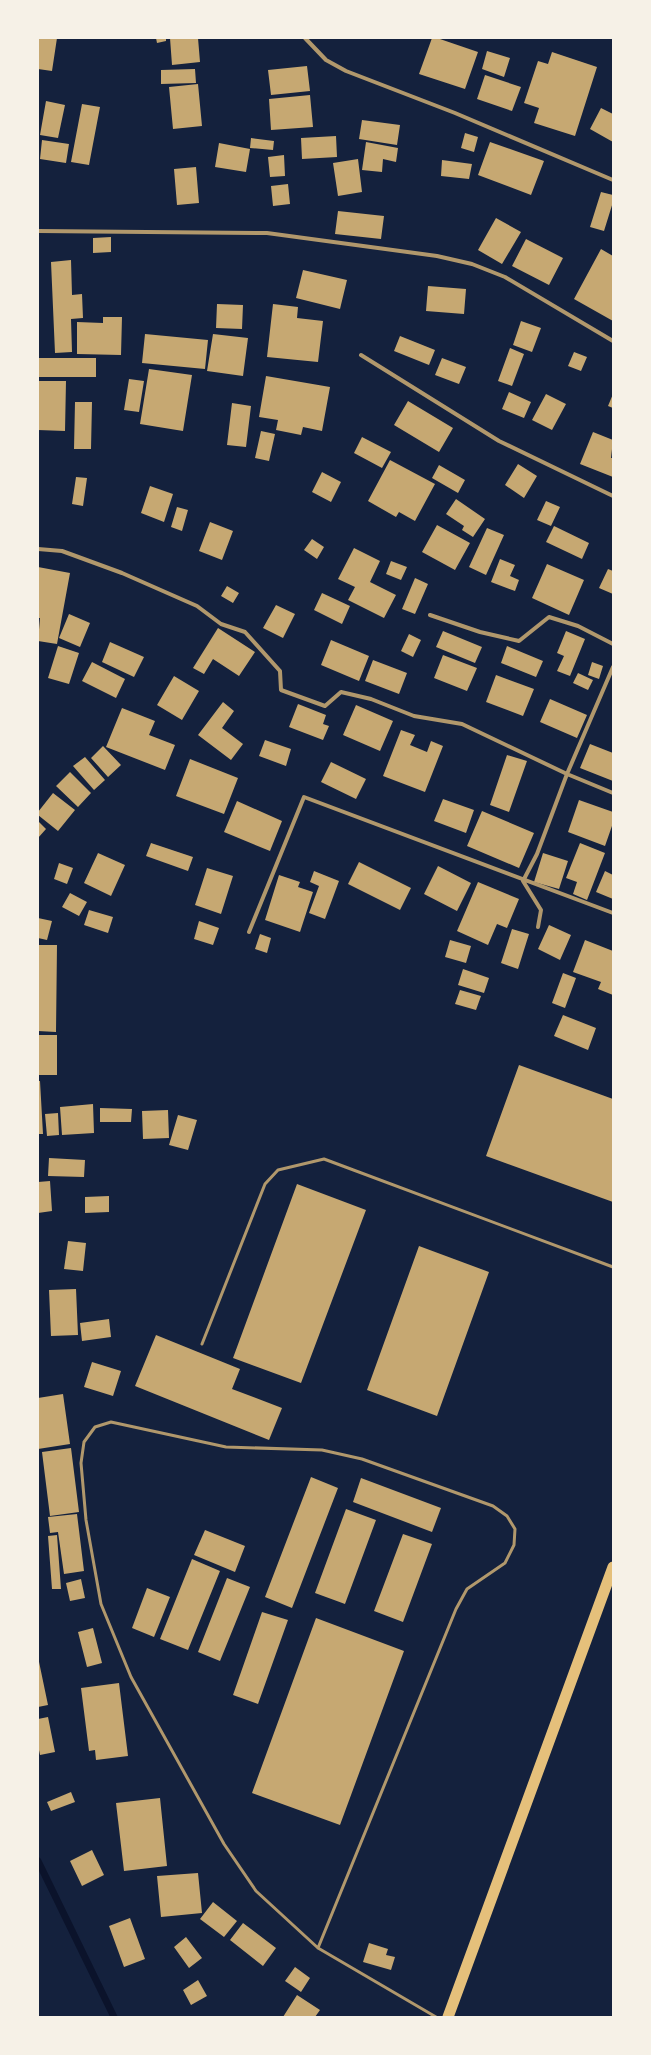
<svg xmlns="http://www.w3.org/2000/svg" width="651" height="2055" font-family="Spectral,serif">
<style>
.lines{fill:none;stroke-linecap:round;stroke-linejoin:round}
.stream{stroke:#0b132b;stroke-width:7}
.building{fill:#c6a872}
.service{stroke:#b1986c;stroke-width:3}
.minor{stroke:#b1986c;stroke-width:4}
.trunk{stroke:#e5c07b;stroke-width:11}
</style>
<rect width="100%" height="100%" fill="#14213d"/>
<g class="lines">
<path class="stream" d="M38 1861 114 2017"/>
</g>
<path class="building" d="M38 38H57L52 71 38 69Z
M156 38H166V41L157 43Z
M170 38H198L200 62 172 65Z
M432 38H437L478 52 465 89 419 74Z
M487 51 510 58 504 77 482 69Z
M552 52 597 67 575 136 534 123 539 108 524 103 538 61 548 64Z
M307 66 310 91 271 95 268 70Z
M195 69 196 83 161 84V70Z
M485 75 521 87 512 111 477 99Z
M198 84 202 126 173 129 169 87Z
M310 95 313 127 271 130 269 99Z
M46 101 65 105 58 138 40 135Z
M82 104 100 107 89 165 71 162Z
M601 108 613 114V142L590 129Z
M362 120 400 125 397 145 359 139Z
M465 133 478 137 474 152 461 148Z
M336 136 337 157 302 159 301 138Z
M251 138 274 141 273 150 250 148Z
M42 140 69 144 66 163 40 159Z
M366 142 398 148 396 162 383 159 382 172 362 170Z
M490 142 544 161 531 195 478 175Z
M219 143 250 149 246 172 215 167Z
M284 155 285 176 270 177 268 157Z
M358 159 362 192 338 196 333 163Z
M442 160 472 164 469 179 441 176Z
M196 167 199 203 177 205 174 169Z
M288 184 290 204 273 206 271 186Z
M601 192 613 195V202L604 231 590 227Z
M338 211 384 216 381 239 335 234Z
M496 218 521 232 502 264 478 250Z
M111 237V252L93 253V238Z
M526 239 563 258 549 285 512 266Z
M601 249 613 256V321L574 299Z
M71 260 72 295 82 294 83 318 71 319 72 352 55 353 51 262Z
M303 270 347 280 340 309 296 298Z
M428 286 466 289 464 314 426 311Z
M217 304 243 305 242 329 216 328Z
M273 304 298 307 297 318 323 321 318 362 267 357Z
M103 317H122L121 355 77 354V322L103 323Z
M521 321 541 328 532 352 513 345Z
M145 334 208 340 205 369 142 363Z
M213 334 248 338 243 376 207 371Z
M400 336 435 350 429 365 394 351Z
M510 348 524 354 512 386 498 381Z
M574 352 587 357 581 371 568 366Z
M38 358H96V377H38Z
M442 358 466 367 459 384 435 375Z
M149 369 192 375 183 431 140 424Z
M266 376 330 387 322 431 303 427 301 435 276 430 278 420 259 417Z
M129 379 144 381 139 412 124 410Z
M38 381H66L65 431 38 430Z
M509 392 531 402 524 418 502 409Z
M546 394 566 404 552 430 532 420Z
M613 394V408L608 406Z
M408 401 453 428 439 452 394 425Z
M75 402H92L91 449H74Z
M232 403 251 406 246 447 227 445Z
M261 431 275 434 269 461 255 458Z
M593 432 613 440 611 458H613V477L580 464Z
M362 437 391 452 382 468 354 453Z
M390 460 435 484 415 521 399 512 396 517 368 501Z
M518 464 537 476 524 498 505 485Z
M439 465 465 480 458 493 432 478Z
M322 472 341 482 331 502 312 492Z
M76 477 87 478 83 506 72 504Z
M150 486 173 494 164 522 141 513Z
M456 499 485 519 473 537 462 530 464 526 446 514Z
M546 501 560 507 551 526 537 520Z
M177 507 188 510 182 531 171 527Z
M210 522 233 531 222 560 199 551Z
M437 525 470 543 455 570 422 552Z
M554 526 589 543 582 559 546 542Z
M487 528 504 535 486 575 469 567Z
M312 539 324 547 317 559 304 550Z
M354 548 380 561 370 582 396 595 384 618 348 600 355 587 338 579Z
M500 559 515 565 510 576 519 580 515 591 491 582Z
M391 561 407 567 401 580 386 574Z
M547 564 584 580 569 615 532 598Z
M38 567 70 573 57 644 38 641 40 618H38Z
M608 569 613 571V594L599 588Z
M415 578 428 584 415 614 402 609Z
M227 586 239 593 233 603 221 596Z
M322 593 350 606 342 624 314 610Z
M276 605 295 614 283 638 263 628Z
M69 614 90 623 80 647 59 638Z
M218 628 255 652 239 676 213 659 204 674 193 668Z
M443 631 482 647 475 663 436 647Z
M566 631 585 639 570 676 557 671 564 656 557 653Z
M409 634 421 640 413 657 401 651Z
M331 640 369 656 359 681 321 665Z
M110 642 144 657 134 677 102 662Z
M58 646 79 653 69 684 48 678Z
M507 646 543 661 536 677 501 663Z
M443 655 477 668 467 691 434 678Z
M373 660 407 673 399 694 365 681Z
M92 662 125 679 116 698 82 681Z
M592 662 603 666 599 679 588 675Z
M578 673 593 680 588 690 573 683Z
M496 675 534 689 523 716 486 702Z
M174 676 199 691 182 720 157 705Z
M550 699 587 715 577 738 540 722Z
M223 702 234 711 222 728 243 744 231 760 198 735Z
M298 704 326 715 323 724 329 726 323 740 289 727Z
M356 705 393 721 380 751 343 735Z
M122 708 155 721 149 735 175 745 165 770 106 747Z
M401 730 415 735 410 745 427 752 431 741 443 746 425 792 383 776Z
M265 740 291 749 286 766 259 756Z
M590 744 613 753V781L580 768Z
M103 746 121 765 108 777 91 758Z
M507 755 527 761 509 812 490 805Z
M85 757 105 780 94 790 73 766Z
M190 759 238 778 224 814 176 796Z
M331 762 366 779 356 799 321 782Z
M70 772 91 793 78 807 56 786Z
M53 793 75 810 58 831 38 815V812Z
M443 799 474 810 466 833 434 821Z
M579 800 613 812V823L605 846 568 832Z
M237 801 282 821 270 851 224 832Z
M482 811 534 833 519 868 467 846Z
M38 821 46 829 38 838Z
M151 843 193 857 188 871 146 856Z
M580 843 605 853 587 900 573 894 577 882 566 878Z
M98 853 125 865 111 896 84 883Z
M543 853 568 861 559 889 534 882Z
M359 862 411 888 400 910 348 884Z
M59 863 73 868 67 884 54 879Z
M438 866 471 883 457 911 424 894Z
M207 868 233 876 221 914 195 905Z
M314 871 339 881 325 919 309 913 319 886 310 882Z
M605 871 613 875V899L596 892Z
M279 875 300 882 298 887 313 892 300 932 265 920Z
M478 882 519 899 507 928 497 924 488 945 457 931Z
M70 893 87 902 79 916 62 907Z
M89 910 113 917 108 933 84 925Z
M38 918 52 921 47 940 38 938Z
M199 921 219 928 213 945 194 939Z
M549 925 571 935 560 960 538 949Z
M512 929 529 934 518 969 501 963Z
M260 934 271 938 267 953 255 949Z
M450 940 471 946 466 963 445 957Z
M585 940 613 951V995L598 989 601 982 573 972Z
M38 945H57L56 1032 38 1031Z
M463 969 489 978 484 993 458 985Z
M563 973 576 978 565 1008 552 1003Z
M460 990 481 996 476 1010 455 1004Z
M563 1015 596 1028 588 1050 554 1036Z
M38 1035H57V1075H38Z
M519 1065 613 1099V1202L486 1156Z
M38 1081H40L43 1134H38Z
M93 1104 94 1133 62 1135 60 1107Z
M100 1108 132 1109 131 1122H100Z
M168 1110 169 1138 143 1139 142 1111Z
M58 1113 59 1135 47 1136 45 1114Z
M178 1115 197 1120 188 1150 169 1145Z
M49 1158 85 1160 84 1177 48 1176Z
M50 1181 52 1211 38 1213V1182Z
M297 1184 366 1210 301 1383 233 1358Z
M109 1196V1212L85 1213V1197Z
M68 1241 86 1243 83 1271 64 1269Z
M419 1246 489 1272 437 1416 367 1390Z
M76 1289 78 1335 51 1336 49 1290Z
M109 1319 111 1337 82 1341 80 1323Z
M156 1335 240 1369 232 1389 282 1408 269 1440 135 1386Z
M92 1362 121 1371 113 1396 84 1387Z
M63 1394 70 1444 38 1449V1398Z
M71 1448 79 1512 50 1516 42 1452Z
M311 1477 338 1488 292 1608 265 1597Z
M361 1478 441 1508 432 1532 353 1502Z
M346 1509 376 1520 345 1604 315 1593Z
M77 1514 84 1571 64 1574 58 1532 50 1533 48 1517Z
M205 1530 245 1546 235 1572 194 1555Z
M403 1534 432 1544 403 1622 374 1611Z
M57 1535 61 1589H52L48 1536Z
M192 1559 220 1571 188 1650 160 1639Z
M227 1578 250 1587 220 1661 198 1652Z
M81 1579 85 1598 70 1601 66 1583Z
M147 1588 170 1597 154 1637 132 1628Z
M262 1612 288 1620 258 1704 233 1695Z
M316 1618 404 1651 340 1825 252 1793Z
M93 1628 102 1663 87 1667 78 1632Z
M38 1657 48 1705 38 1707Z
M119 1683 128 1756 96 1760 95 1750 89 1751 81 1688Z
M48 1717 55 1752 40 1755 38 1745V1719Z
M71 1792 75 1802 51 1811 47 1802Z
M160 1798 167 1866 124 1871 116 1803Z
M92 1850 104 1875 82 1886 70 1861Z
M198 1873 202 1913 161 1917 157 1876Z
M213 1902 237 1921 224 1937 200 1919Z
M130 1918 145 1959 124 1967 109 1926Z
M243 1923 276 1948 263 1966 230 1940Z
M186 1937 202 1958 189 1968 174 1947Z
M369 1943 388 1949 386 1955 395 1957 391 1970 363 1962Z
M295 1967 310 1978 301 1992 285 1981Z
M198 1980 207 1996 191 2005 183 1990Z
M297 1995 320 2010 315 2017H283Z"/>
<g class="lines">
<path class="service" d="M202 1344 265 1184 278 1170 324 1159 613 1267
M318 1948 456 1609 467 1589 505 1563 514 1545 515 1529 507 1516 493 1506 362 1459 322 1450 226 1447 111 1422 95 1427 84 1442 81 1463 86 1520 101 1604 131 1677 224 1844 256 1891 318 1948 436 2017"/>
<path class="minor" d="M305 38 326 60 346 71 455 113 613 180
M38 231 267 233 437 256 472 264 505 277 613 341
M361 355 499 441 613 496
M38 549 62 551 122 573 197 606 221 624 245 632 280 671 281 690 325 706 341 692 371 699 414 716 462 724 567 774 613 793
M430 615 480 632 519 641 549 617 578 626 613 644
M538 927 541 910 523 881 537 854 567 774 613 667
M249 932 304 797 613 913"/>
<path class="trunk" d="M448 2017 613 1567"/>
</g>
<rect width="651" height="2055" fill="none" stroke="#f6f1e7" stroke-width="78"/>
</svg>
